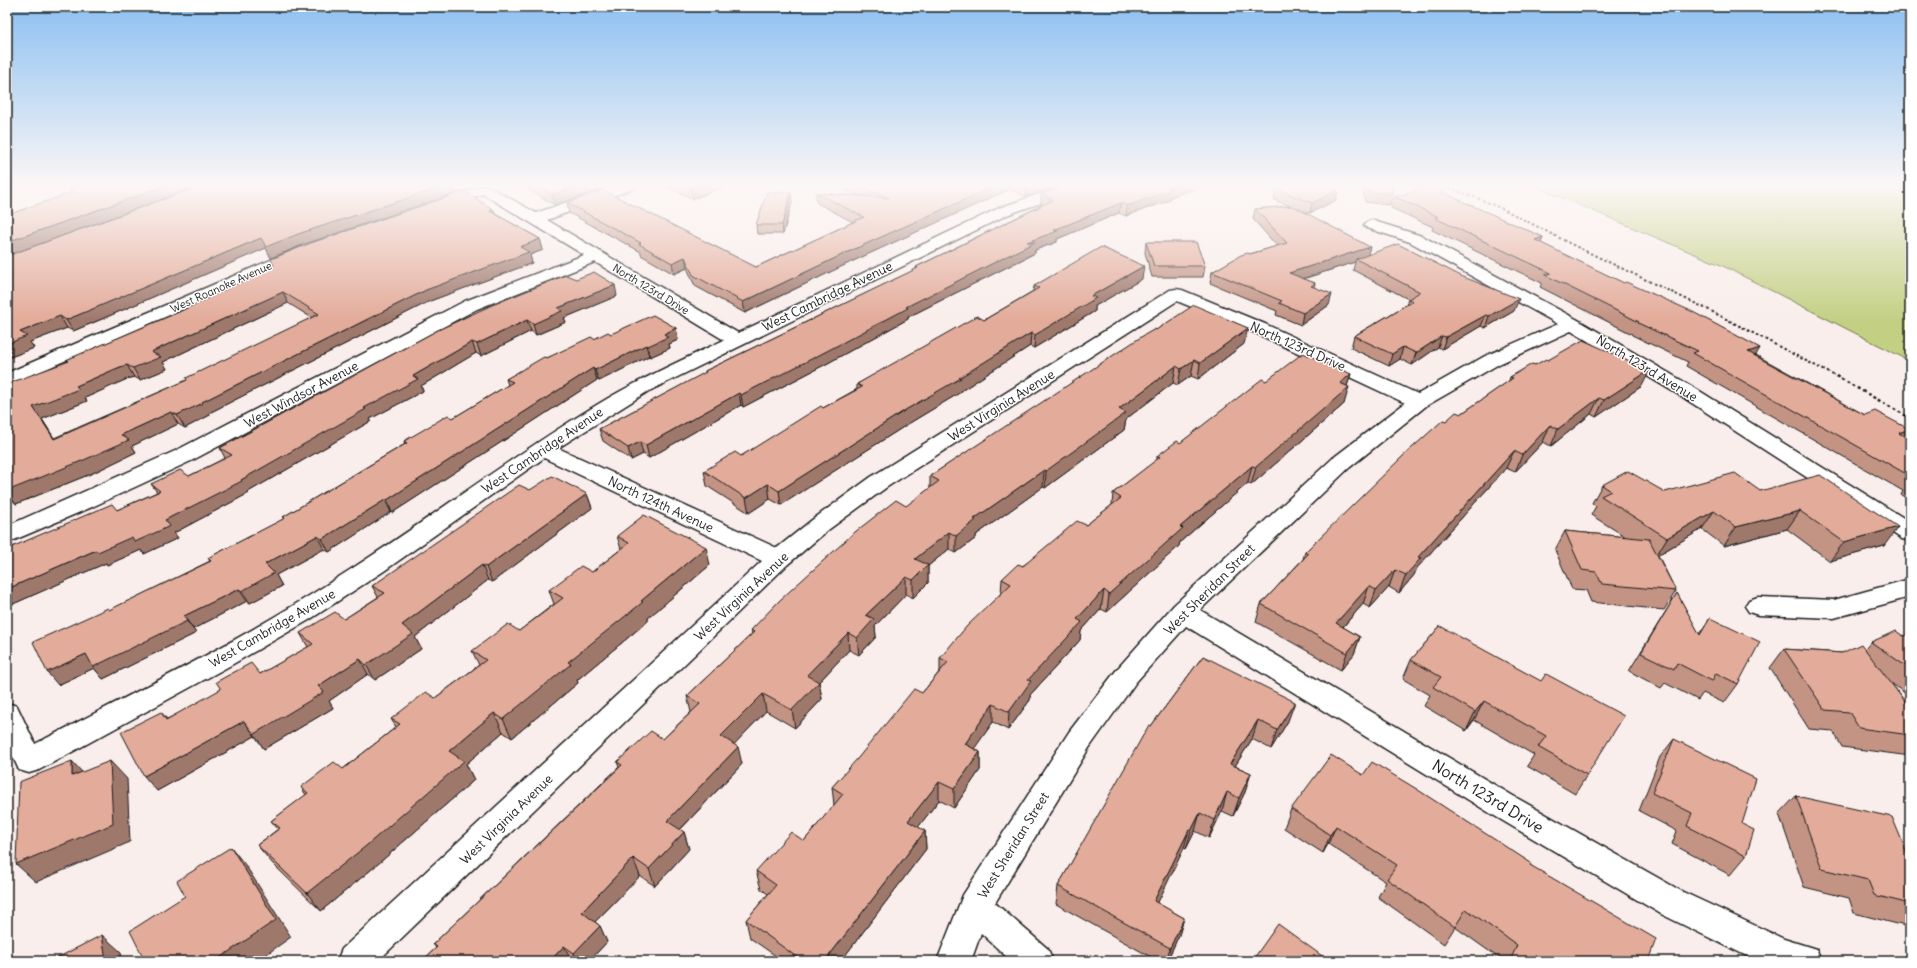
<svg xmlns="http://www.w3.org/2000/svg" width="1917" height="968" font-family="Delius,sans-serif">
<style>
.green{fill:#c3d084;stroke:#707650}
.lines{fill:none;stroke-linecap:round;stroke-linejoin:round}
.street-casing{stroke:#1c1c1c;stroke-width:3}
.path-far1{stroke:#1c1c1c;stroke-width:2;stroke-dasharray:2.5 2.5;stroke-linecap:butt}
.path{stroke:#1c1c1c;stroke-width:2.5;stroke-dasharray:3 3;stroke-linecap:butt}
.street{fill:#fff;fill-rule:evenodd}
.wall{fill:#c39384;stroke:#1c1c1c;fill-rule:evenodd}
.shaded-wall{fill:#9f786c;stroke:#1c1c1c}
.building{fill:#e3ab9a;stroke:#1c1c1c;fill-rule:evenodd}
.labels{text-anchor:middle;stroke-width:3;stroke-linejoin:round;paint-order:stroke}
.far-street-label{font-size:11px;fill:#1c1c1c;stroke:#fff}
.street-label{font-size:13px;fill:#1c1c1c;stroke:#fff}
.near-street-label{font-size:16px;fill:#1c1c1c;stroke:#fff}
</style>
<rect width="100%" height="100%" fill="#f9eeeb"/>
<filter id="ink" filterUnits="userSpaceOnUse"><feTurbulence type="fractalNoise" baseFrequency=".025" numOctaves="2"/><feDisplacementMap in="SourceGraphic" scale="8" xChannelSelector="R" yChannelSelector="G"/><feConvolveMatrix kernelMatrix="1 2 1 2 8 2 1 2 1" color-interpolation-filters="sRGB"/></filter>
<g filter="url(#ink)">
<path class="green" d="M1532 185H1910V361L1723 266Z"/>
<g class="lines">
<g class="street-casing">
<path id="street" d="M486 185 536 213 616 185H636L634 188 547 220 738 333 999 208 1065 185H1086L1084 188 1009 214 647 392 558 448 777 548 812 520 871 477 1170 290 1176 289 1182 290 1265 324 1418 394 1485 356 1558 324 1410 242 1367 228 1364 225 1367 222 1372 220 1377 222 1422 236 1578 320 1698 390 1910 522V541L1902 539 1684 398 1571 331 1499 364 1426 406 1349 468 1200 610 1515 797 1683 892 1784 939 1816 949 1821 961H1757L1661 914 1493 815 1186 626 1136 682 1089 748 995 903 1048 949 1053 961H1011L981 933 971 961H937L963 895 1069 732 1118 668 1174 605 1333 458 1405 403 1253 332 1177 301 887 487 828 530 787 565 378 961H337L342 949 762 561 544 458 384 571 309 620 233 664 39 770 29 773 19 770 7 744V703L17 706 35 744C135 692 237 643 331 582 421 526 504 461 595 406 636 381 680 361 724 340L595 262 477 309 191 461 92 507 7 543V526L175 451 465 301 584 255 483 194 441 207 436 206 434 203 436 200Z
M301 247 307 249 309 252 307 255 7 386V373Z
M1910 579V597L1834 618 1758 615 1749 612 1745 606 1749 600 1758 597 1834 600Z"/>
</g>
<path class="path-far1" d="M1440 185 1480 199 1507 211 1573 245 1709 310 1837 377"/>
<path class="path" d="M1836 376 1910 418"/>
<use href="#street" class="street"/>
</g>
<path class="wall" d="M521 185H588L590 193 555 205Z
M664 185H725V186L693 199Z
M833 185H1061L1026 197 1010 189 851 262 745 313 695 286 687 268 674 274 641 255V252L569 213 567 203 756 267 853 222 817 203 816 193 860 196Z
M1069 185H1207L1170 197V200L1126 216 1119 213 1057 239V242L1035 250V253L908 317V319L828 363 743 407 741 405 649 458 643 454 631 460 603 441 599 429 705 373V371L916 269V267L1042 205H1041V194Z
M1362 185H1391L1393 194 1390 205 1365 202Z
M1276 189 1336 200 1310 213 1303 211 1368 255 1514 311 1485 328 1481 326 1442 349 1438 347 1412 365 1400 359 1389 366 1351 348 1354 336 1406 305 1408 299 1353 270 1355 262 1303 279 1315 283 1314 287 1329 305 1301 325 1276 315 1277 311 1210 283 1212 272 1250 254 1277 246 1253 219 1255 209 1290 206 1274 200Z
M456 193 302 245 271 258 266 248 102 319 73 331 67 328 30 342 34 348 8 358H7V256Z
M1395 197 1543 237 1541 243 1756 355 1865 415 1909 429 1904 436 1910 440V500L1901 495 1903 491 1686 366 1688 362 1632 335V334L1540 287 1542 283 1432 230 1433 227 1391 208Z
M792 202 783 234H757L756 225Z
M494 210 495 214 540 239 543 250 530 255 532 263 430 301 209 413 210 415 185 428 178 424 132 446 136 452 93 473 16 504 7 493 67 361 66 360ZM288 303 312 318 187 380 54 438 42 419 87 401 85 398 127 379 134 377 140 380 167 369 163 362Z
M1146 242 1205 266 1203 277H1152L1145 253Z
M1142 279 1095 306V311L1034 348 1030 346 961 391V392L908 424 781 505 770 499 749 513 707 486 704 471 741 456 823 408 857 389V384L984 320 1033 291 1034 286Z
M617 296 564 318 566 322 536 335 531 331 481 356 476 353 421 386 423 391 370 419 371 421 248 492 249 493 174 533 178 538 144 554 141 550 107 565 106 563 13 604 7 597V549L117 510 157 492 151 484 189 476 225 458 220 448 438 330Z
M676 328 678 340 669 344 670 348 650 357 649 356 599 381 597 380 392 513 391 512 329 552 324 549 276 575 282 586 250 603 247 601 193 629 196 633 103 679 94 668 58 685 110 610 210 561 208 558 284 519 283 517 405 444 404 441 453 418 508 385 506 379 547 358 594 339 611 334Z
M1156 330 1244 344 1198 379 1191 376 1178 385 1173 383 1126 419 1124 430 1045 488 1043 487 976 535V538L956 553 949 549 928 566V583L913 598 906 594 875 626 876 637 859 655 849 650 819 682 822 699 795 728 766 711 734 744 742 764 680 830 684 832 689 849 655 886 640 876 595 922 600 926 607 942 589 961H422L436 948 433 944 619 767 617 762 663 739 691 712 687 696 752 634 751 630 930 488V476Z
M1548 360 1642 386 1596 417 1591 414 1551 446 1543 442 1515 472 1506 468 1417 568 1414 575 1399 593 1389 587 1370 608 1363 604 1343 627 1360 637 1354 654 1341 670 1256 622 1261 604 1303 559 1305 552 1446 421 1461 414 1509 381 1510 377 1535 365Z
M1351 374 1347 386 1344 404 1251 485 1248 483 1180 542 1179 546 1107 612 1101 609 1081 631 1080 640 1030 695V700L1008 730 993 722 974 748 980 752V770L954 808 939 800 918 827 925 831 926 849 841 961H783L750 938 746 920 768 894 761 889 756 871 804 841 834 805 832 787 922 693 940 671V658L1001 593 1002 579 1086 525 1112 505 1113 493 1157 460V456L1180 443 1266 381Z
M1602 485 1665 492 1760 491 1884 546 1830 561 1787 529 1724 546 1702 529 1658 555 1676 591 1664 610 1591 602 1586 590 1572 589 1555 550 1565 531 1626 537 1591 515 1596 506 1592 503Z
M530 490 587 494 592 508 492 582 488 580 415 637 421 649 375 680 368 674 329 701 333 708 264 749 255 736 157 791 161 712 167 719 260 674 308 647 300 633 344 619 378 597 372 586Z
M617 536 710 565 648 618V621L577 680 578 683 512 738 503 732 466 764 474 780 378 864 321 911 272 863 257 845 278 829 271 821 306 795 301 787 343 769 396 727 391 719 435 698 479 665 472 651 519 631 554 604 549 590 592 572 621 549Z
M1677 593 1699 634 1710 618 1738 684 1724 703 1703 693 1698 700 1665 683 1661 688 1629 671Z
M1440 626 1587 775 1575 794 1527 766 1534 755 1474 720 1466 731 1424 706 1430 695 1403 679 1411 660Z
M1910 634V697L1891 683 1910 708V756L1842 747 1833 731 1809 729 1770 668 1784 649 1842 653 1865 649 1871 642 1903 636Z
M1203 656 1288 721 1271 749 1252 739 1235 766 1251 773 1245 792 1233 816 1222 811 1209 838 1195 831 1186 849 1184 848 1157 903 1184 918 1179 935 1167 961H1158L1056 904 1058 886 1151 726Z
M1674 739 1742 824 1746 856 1730 875 1672 844 1677 831 1639 811 1660 757Z
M1363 775 1530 865 1648 961H1503L1455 927 1444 944 1378 897 1386 882 1328 844 1323 853 1284 828 1291 809Z
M1796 796 1910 860V926L1909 927 1854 913 1849 898 1804 887 1779 814Z"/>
<path class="shaded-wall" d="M168 185H201L7 256V242Z
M448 185H454L456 193 302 245 271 258 266 248 102 319 73 331 66 320 261 238 298 234Z
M580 185H588L590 193 555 205 552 195Z
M700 185H725V186L693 199 691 188Z
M997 185H1010V189L851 262 745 313 743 302 850 251Z
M1032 185H1061L1026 197V187Z
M1178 185H1207L1170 197V200L1126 216 1127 206 1168 188Z
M1338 190 1336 200 1310 213 1312 203Z
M791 193 792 202 783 234 782 225Z
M1121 203 1119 213 1057 239V242L1035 250V253L908 317V319L828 363 743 407 741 395 1027 242 1054 230Z
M494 210 497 220 490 211Z
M1543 237 1538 248 1535 240Z
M540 239 543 250 530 255 532 263 430 301 209 413 210 415 185 428 177 415 202 402 426 290 520 247Z
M1370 247 1367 258 1356 259 1355 262 1286 284 1289 273Z
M685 257 687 268 674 274 672 263Z
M1144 266 1142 279 1095 306V311L1034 348 1035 335 1091 296Z
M615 285 617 296 564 318 566 322 536 335 533 324 558 308Z
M283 292 288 303 163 362 167 369 140 380 133 368 151 352Z
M1332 294 1329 305 1301 325 1303 313Z
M1519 299 1514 311 1485 328 1489 316Z
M1486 315 1481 326 1442 349 1446 337Z
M60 316 67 328 30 342 34 348 8 358 7 357V344L20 332Z
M527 320 531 331 481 356 477 344Z
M676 328 678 340 669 344 670 348 650 357 648 346 664 334Z
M1248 328 1244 344 1198 379 1200 363Z
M1031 333 1030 346 961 391V392L908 424 781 505 779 491 907 409Z
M1442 336 1438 347 1412 365 1416 353Z
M472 342 476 353 421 386 423 391 370 419 371 421 248 492 249 493 174 533 178 538 144 554 141 550 107 565 106 563 13 604 7 597V589L165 520 241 480 364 408 413 376Z
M646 345 649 356 599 381 595 370Z
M1403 347 1400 359 1389 366 1392 354Z
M1760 348 1753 360 1748 352Z
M1194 360 1191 376 1178 385 1181 369Z
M127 365 134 377 127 379 85 398 87 401 42 419 62 451 33 407 76 386 120 367Z
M1176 366 1173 383 1126 419 1124 430 1045 488 1046 471 1119 409Z
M593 368 597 380 392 513 387 500Z
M1650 370 1642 386 1596 417 1604 400Z
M1351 374 1346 389 1349 387 1344 404 1251 485 1256 467 1340 383Z
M739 393 741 405 649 458 646 445Z
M1599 398 1591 414 1551 446 1558 429Z
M171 412 178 424 132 446 136 452 93 473 16 504 7 493V489L121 435Z
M1550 425 1543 442 1515 472 1522 455Z
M1909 429 1900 442 1899 433Z
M640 442 643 454 631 460 628 448Z
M1514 451 1506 468 1417 568 1414 575 1399 593 1406 575 1418 557Z
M1252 466 1248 483 1180 542 1179 546 1107 612 1109 594 1180 527Z
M1044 470 1043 487 976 535V538L956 553V536L974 519Z
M768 484 770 499 749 513 746 498Z
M587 494 592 508 492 582 486 567Z
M385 500 391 512 329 552 322 539Z
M1714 511 1702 529 1656 556 1667 538Z
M1800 511 1787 529 1724 546 1736 527Z
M1898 527 1884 546 1830 561 1844 542Z
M949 532V549L928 566V583L913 598V580L915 559Z
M317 536 324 549 276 575 282 586 250 603 242 591 265 564Z
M706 547 710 565 648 618V621L577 680 578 683 512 738 503 719 568 662 641 601Z
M482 565 488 580 415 637 421 649 375 680 366 665 402 625Z
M1395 570 1389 587 1370 608 1376 590Z
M906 577V594L875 626 876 637 859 655 857 638 866 615Z
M1369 586 1363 604 1330 641 1336 623Z
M239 589 247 601 193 629 184 616Z
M1104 590 1101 609 1081 631 1080 640 1030 695V700L1008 730 1009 712 1028 680 1077 619Z
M187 621 196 633 103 679 94 668 58 685 47 672 86 654Z
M848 633 849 650 819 682 822 699 795 728 792 710 807 675Z
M1360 637 1354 654 1341 670 1347 653Z
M360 659 368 674 329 701 333 708 264 749 254 734 318 686Z
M763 694 766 711 725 754 721 736Z
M1484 701 1474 720 1466 731 1475 712Z
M1295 702 1288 721 1271 749 1277 730Z
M993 704V722L965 762V744Z
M494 713 503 732 466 764 474 780 378 864 321 911 307 893 449 751Z
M1258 720 1252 739 1225 782 1230 764Z
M244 721 255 736 157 791 144 776Z
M738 747 742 764 672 838 667 821Z
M980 752V770L954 808V789Z
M72 761 89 780 72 776Z
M110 761 127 779 130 842 36 882 16 864Z
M1251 773 1245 792 1233 816 1239 798Z
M939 782V800L909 839 908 821Z
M1227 792 1222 811 1209 838 1214 820Z
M1200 813 1195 831 1186 849 1191 831Z
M1336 826 1328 844 1323 853 1330 835Z
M1189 830 1184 848 1150 919 1154 901Z
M925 831 926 849 841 961H825Z
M684 832 689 849 655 886 649 869Z
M231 847 246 866 291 937 257 961H215Z
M633 858 640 876 589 928 582 912Z
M1184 918 1179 935 1167 961H1166L1170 948Z
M600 926 607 942 589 961H577L574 953Z
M102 935 121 952 122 961H106Z
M564 946 572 961H550Z"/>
<path class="building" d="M86 185H168L7 242V215L73 192 69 190Z
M203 185H448L298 234 266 247 261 238 95 308 66 320 60 316 20 332 27 336 7 344V256Z
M535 185H580L552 195Z
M684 185H700L691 188Z
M857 185H997L850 251 743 302 693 275 685 257 672 263 639 244 641 243 567 203 603 190 756 267 864 217 816 193 889 198Z
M1022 185H1032L1026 187Z
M1069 185H1178L1168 188 1171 190 1127 206 1121 203 1054 230 1058 231 1027 242H1035L906 307 908 308 827 351 741 395 739 393 646 445 640 442 628 448 599 429 706 372 705 371 918 268 916 267 1053 200 1041 194Z
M1286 185H1325L1338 190 1312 203 1276 189Z
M1366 185H1391L1393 194 1367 192Z
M1428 186 1543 237 1535 240 1624 283 1626 282 1691 311 1760 348 1748 352 1865 415 1875 411 1909 429 1899 433 1910 440V476L1693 353 1698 351 1638 323 1639 322 1545 275 1551 273 1435 218 1439 217 1395 197Z
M465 191 494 210 490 211 540 239 520 247 529 252 426 290 202 402 203 403 177 415 171 412 121 435 129 440 84 460 7 491V384L69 361 66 360 179 312 274 266 271 259 311 243ZM283 292 319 314 186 378 187 380 54 439 33 407 79 389 76 386 120 367 127 365 133 368 161 357 151 352Z
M767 192 791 193 782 225H756Z
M1293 206 1370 247 1289 273 1315 283 1311 286 1332 294 1303 313 1279 303 1282 301 1212 272 1241 255 1248 253 1250 254 1287 243 1255 209Z
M1146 242H1196L1205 266H1154Z
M1398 244 1461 276 1519 299 1489 316 1486 315 1446 337 1442 336 1416 353 1403 347 1392 354 1354 336 1413 301 1408 299 1420 292 1356 259Z
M1101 247 1144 266 1091 296 1096 298 1035 335 1031 333 959 378H961L907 409 779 491 768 484 746 498 704 471 735 452 741 456 821 406 823 408 862 387 857 384 977 316 984 320 1039 288 1034 286Z
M594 272 615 285 558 308 562 311 533 324 527 320 477 344 472 342 413 376 418 379 364 408 366 409 241 480 242 481 165 520 170 526 135 542 132 537 98 552 96 550 7 589V549L112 504 117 510 160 491 151 484 180 470 189 476 232 455 220 448 438 330 492 305 566 275 576 279Z
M1194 305 1248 328 1200 363 1194 360 1181 369 1176 366 1119 409 1126 413 1046 471 1044 470 974 519 976 520 956 536 949 532 915 559 928 565 913 580 906 577 866 615 874 619 857 638 848 633 807 675 819 682 792 710 763 694 721 736 738 747 667 821 684 832 649 869 633 858 582 912 600 926 574 953 564 946 550 961H422L437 947 433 944 622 765 617 762 651 731 663 739 700 704 687 696 754 632 751 630 780 600 855 532 896 500 906 506 939 481 930 476 1141 337 1155 329 1156 330Z
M653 315 676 328 664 334 668 337 648 346 646 345 595 370 593 368 387 500H385L322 539 317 536 265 564 274 573 242 591 239 589 184 616 187 621 93 667 86 654 47 672 33 642 108 608 109 610 211 561 208 558 285 518 283 517 407 443 404 441 423 430 448 415 453 418 513 382 506 379 544 357 547 358 591 337 594 339 608 332 611 334Z
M1583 340 1650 370 1604 400 1599 398 1558 429 1550 425 1522 455 1514 451 1418 557 1421 558 1406 575 1395 570 1376 590 1369 586 1336 623 1360 637 1347 653 1261 604 1308 554 1305 552 1403 456 1443 420 1446 421 1456 412 1461 414 1513 378 1510 377 1532 364 1535 365 1546 359 1548 360Z
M1303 353 1351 374 1340 383 1349 387 1256 467 1252 466 1180 527 1183 528 1109 594 1104 590 1077 619 1082 622 1028 680 1031 681 1009 712 993 704 965 744 980 752 954 789 939 782 908 821 925 831 825 961H802L746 920 776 885 756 871 791 832 804 841 843 794 832 787 858 758 914 689 922 693 948 662 940 658 967 626 1011 584 1002 579 1018 564 1023 566 1077 521 1086 525 1121 498 1113 493 1160 457 1157 456 1177 441 1180 443 1262 379 1266 381Z
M1628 471 1665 492 1735 473 1760 491 1820 475 1898 527 1844 542 1800 511 1736 527 1714 511 1667 538 1601 496 1611 491 1602 485Z
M552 476 587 494 486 567 482 565 402 625 413 634 366 665 360 659 318 686 324 692 254 734 244 721 144 776 121 732 161 712 166 720 221 689 216 682 251 663 260 674 313 644 300 633 335 612 344 619 385 593 372 586 519 485 530 490Z
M644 515 706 547 641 601 643 602 568 662 571 664 503 719 494 713 449 751 464 761 366 846 307 893 257 845 280 828 271 821 308 793 301 787 334 762 343 769 400 724 391 719 426 692 435 698 486 660 472 651 508 624 519 631 563 598 549 590 581 566 592 572 629 543 617 536Z
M1565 531 1649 539 1676 591 1602 584 1596 572 1582 570Z
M1677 593 1700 635 1710 618 1760 642 1738 684 1716 673 1712 681 1677 663 1674 669 1641 653Z
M1440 626 1541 681 1546 674 1624 716 1587 775 1538 747 1546 736 1484 701 1475 712 1433 687 1441 677 1411 660Z
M1896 631 1903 636 1910 634V669L1871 642Z
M1861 644 1910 708V735L1859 728 1849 712 1825 710 1784 649 1842 653Z
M1203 656 1295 702 1277 730 1258 720 1230 764 1251 773 1239 798 1227 792 1214 820 1200 813 1191 831 1189 830 1154 901 1184 918 1170 948 1058 886 1149 725 1151 726Z
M1674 739 1756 779 1742 824 1754 830 1746 856 1687 826 1692 813 1652 793Z
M1331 755 1363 775 1372 762 1415 788 1531 863 1530 865 1656 939 1648 961H1510L1517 945 1466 909 1455 927 1387 879 1397 865 1336 826 1330 835 1291 809Z
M72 761V776L110 761 113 824 16 864 19 782Z
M1796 796 1892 817 1910 860V904L1874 895 1868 880 1822 869Z
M231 847 276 920 215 961H145L130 931 185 896 177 881Z
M1278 924 1329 961H1252Z
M102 935 106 961H51Z"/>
</g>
<linearGradient id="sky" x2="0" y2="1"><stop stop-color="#8cc0f1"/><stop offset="0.58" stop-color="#fcf7f6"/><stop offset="1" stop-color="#fcf7f6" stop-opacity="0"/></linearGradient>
<rect width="1917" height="320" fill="url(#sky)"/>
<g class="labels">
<g class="far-street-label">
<text transform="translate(221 287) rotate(-24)" y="4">West Roanoke Avenue</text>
<text transform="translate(651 289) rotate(31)" y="4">North 123rd Drive</text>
</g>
<g class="street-label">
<text transform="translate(827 296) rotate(-26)" y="5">West Cambridge Avenue</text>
<text transform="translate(1298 346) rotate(24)" y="5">North 123rd Drive</text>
<text transform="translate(1647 368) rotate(31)" y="5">North 123rd Avenue</text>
<text transform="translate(301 394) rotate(-28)" y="5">West Windsor Avenue</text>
<text transform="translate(1001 405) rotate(-32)" y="5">West Virginia Avenue</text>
<text transform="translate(542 450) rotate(-34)" y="5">West Cambridge Avenue</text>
<text transform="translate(661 504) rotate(25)" y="5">North 124th Avenue</text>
<text transform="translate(1209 589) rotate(-45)" y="5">West Sheridan Street</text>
<text transform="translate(741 596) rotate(-43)" y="5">West Virginia Avenue</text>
<text transform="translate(272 628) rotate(-30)" y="5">West Cambridge Avenue</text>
<text transform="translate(506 819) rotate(-44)" y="5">West Virginia Avenue</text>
<text transform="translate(1013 845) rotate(-58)" y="5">West Sheridan Street</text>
</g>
<g class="near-street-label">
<text transform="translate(1488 796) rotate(31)" y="6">North 123rd Drive</text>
</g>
</g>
<rect width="1917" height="968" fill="none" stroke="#fff" stroke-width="24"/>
<rect x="12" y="12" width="1893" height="944" fill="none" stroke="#1c1c1c" stroke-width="1.5" filter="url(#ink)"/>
</svg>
